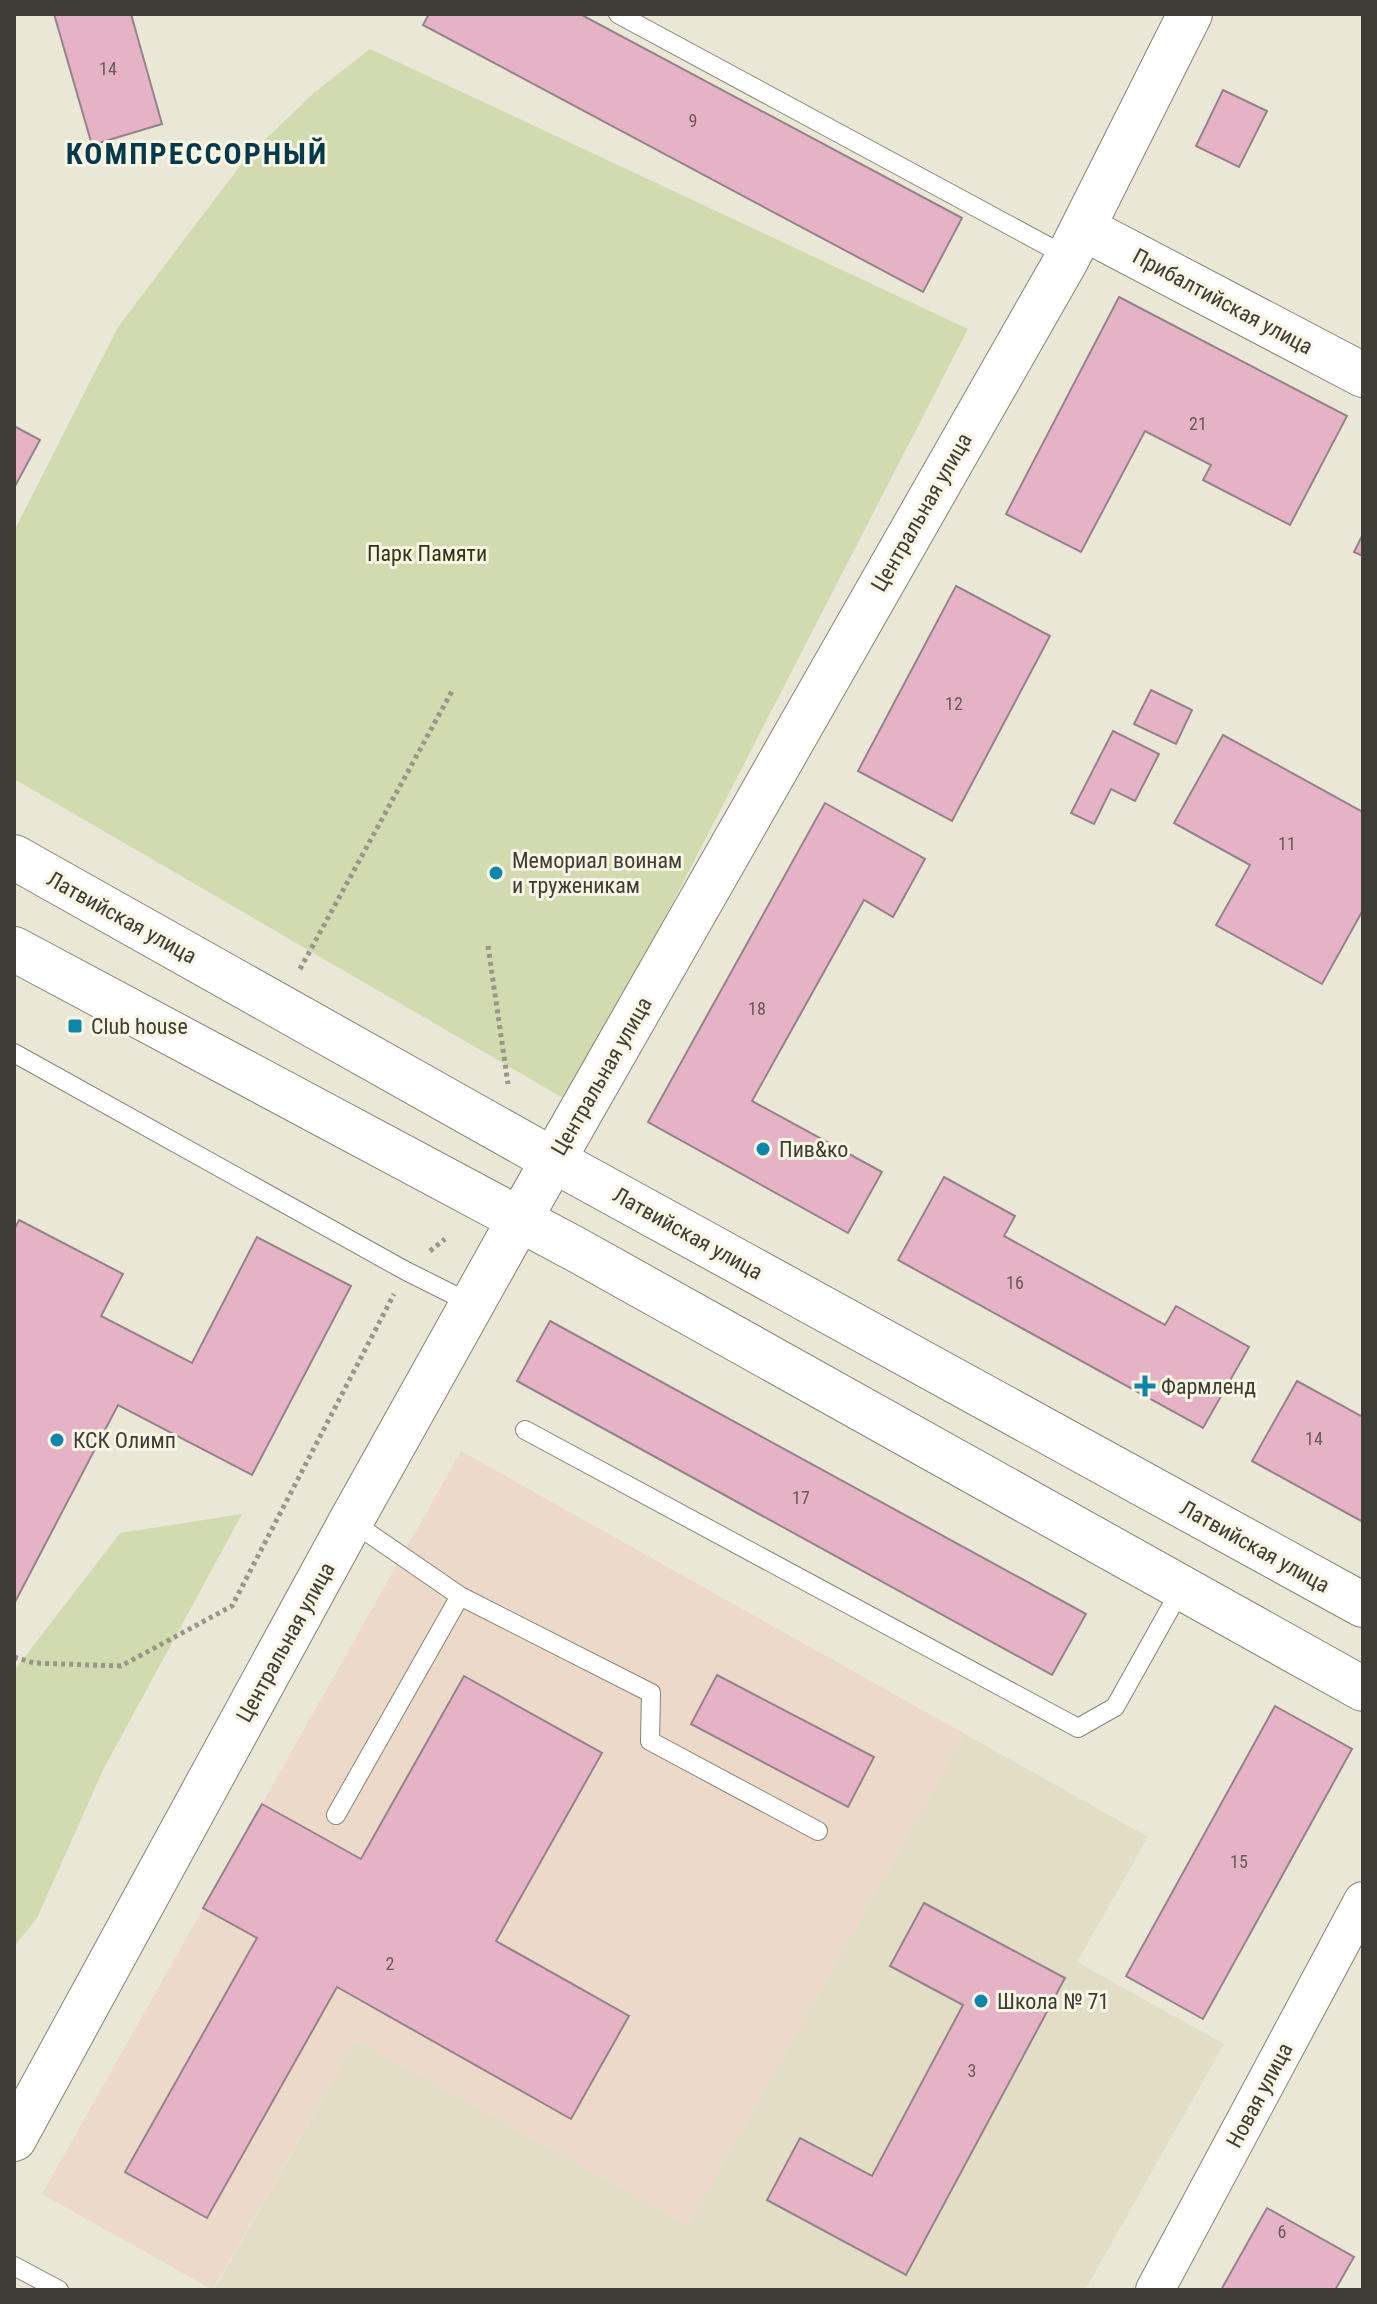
<svg xmlns="http://www.w3.org/2000/svg" width="1377" height="2304" font-family="'Roboto Condensed',sans-serif">
<style>
.built{fill:#e2ddc5}
.medical{fill:#ecd9c9}
.green{fill:#d2daaf}
.building{fill:#e6b3c6;stroke:#95838a;stroke-width:2}
.lines{fill:none;stroke-linecap:round;stroke-linejoin:round}
.service-casing{stroke:#878475;stroke-width:20}
.minor-casing{stroke:#878475;stroke-width:40}
.tertiary-casing{stroke:#878475;stroke-width:46}
.path{stroke:#99968a;stroke-width:5;stroke-dasharray:4 4;stroke-linecap:butt}
.service{stroke:#fff;stroke-width:18}
.minor{stroke:#fff;stroke-width:38}
.tertiary{stroke:#fff;stroke-width:44}
.poi-dot{fill:#1184aa;stroke:#f8f5e4;stroke-width:3}
.labels{text-anchor:middle;stroke-width:6;stroke-linejoin:round;paint-order:stroke}
.number-label{font-size:18px;fill:#675a59}
.street-label{font-size:22px;fill:#3d3c35;stroke:#f8f5e4}
.park-label{font-size:22px;fill:#303510;stroke:#f8f5e4}
.poi-label{font-size:22px;fill:#3d3c35;stroke:#f8f5e4;text-anchor:start}
.district-label{font-size:30px;font-weight:bold;letter-spacing:2px;fill:#04394b;stroke:#f8f5e4}
</style>
<rect width="100%" height="100%" fill="#ebe7d7"/>
<path class="built" d="M965 1734 1148 1837 1077 1962 1224 2044 1085 2290H214L356 2040 688 2226Z"/>
<path class="medical" d="M461 1451 965 1734 688 2226 356 2040 213 2290 42 2194Z"/>
<path class="green" d="M370 49 968 329 570 1102 14 779V531L118 327 246 158 316 91Z
M242 1514 103 1770 37 1918 14 1947V1671L120 1533Z"/>
<path class="building" d="M54 14H131L162 124 92 145Z
M429 14H580L962 218 923 292 423 25Z
M1223 90 1267 111 1239 167 1196 146Z
M1119 297 1347 416 1290 525 1203 480 1211 465 1145 431 1081 552 1006 514Z
M14 426 40 440 14 488Z
M1363 534V556L1354 552Z
M956 586 1050 636 952 821 858 771Z
M1151 690 1192 710 1176 744 1134 724Z
M1113 731 1159 754 1135 801 1111 789 1094 824 1071 813Z
M1223 735 1363 812V910L1322 984 1216 925 1250 865 1174 823Z
M825 803 925 859 893 917 864 900 752 1101 882 1172 848 1233 648 1122Z
M944 1177 1015 1216 1004 1236 1165 1325 1176 1306 1249 1347 1203 1428 898 1260Z
M19 1220 123 1274 101 1316 192 1363 257 1237 351 1286 252 1475 118 1405 14 1604V1230Z
M550 1321 1086 1614 1052 1675 517 1381Z
M1297 1381 1363 1417V1522L1252 1461Z
M717 1675 874 1757 848 1807 691 1724Z
M464 1676 602 1753 496 1941 629 2016 571 2119 337 1987 207 2218 125 2172 257 1938 203 1908 262 1804 361 1859Z
M1275 1706 1352 1749 1203 2019 1126 1976Z
M924 1903 1065 1978 906 2275 767 2200 800 2138 872 2176 963 2005 890 1966Z
M1267 2208 1354 2257 1335 2290H1221Z"/>
<g class="lines">
<g class="service-casing">
<path id="service" d="M618 14 1068 257
M14 1053 406 1271 472 1304
M525 1430 1078 1728 1115 1707 1181 1589
M351 1521 460 1596 651 1693 650 1741 818 1831
M336 1815 460 1596
M14 2266 59 2290"/>
</g>
<g class="minor-casing">
<path id="minor" d="M1155 2290 1363 1901"/>
</g>
<g class="tertiary-casing">
<path id="tertiary" d="M1083 228 1363 375
M14 857 553 1160 1363 1605
M14 949 577 1250 1363 1689
M14 2139 351 1521 519 1220 1068 257 1190 14"/>
</g>
<path class="path" d="M488 946 508 1084
M300 969 452 691
M430 1251 445 1239
M14 1657 34 1663 121 1666 232 1606 394 1294"/>
<use href="#service" class="service"/>
<use href="#minor" class="minor"/>
<use href="#tertiary" class="tertiary"/>
</g>
<g class="poi-dot">
<circle cx="496" cy="873" r="8"/>
<rect x="67" y="1018" width="16" height="16" rx="4"/>
<circle cx="763" cy="1149" r="8"/>
<path d="M1141 1374h8v8h8v8h-8v8h-8v-8h-8v-8h8z"/>
<circle cx="57" cy="1440" r="8"/>
<circle cx="981" cy="2001" r="8"/>
</g>
<g class="labels">
<g class="number-label">
<text x="108" y="75">14</text>
<text x="693" y="127">9</text>
<text x="1198" y="430">21</text>
<text x="954" y="710">12</text>
<text x="1287" y="850">11</text>
<text x="757" y="1015">18</text>
<text x="1015" y="1289">16</text>
<text x="1314" y="1445">14</text>
<text x="801" y="1504">17</text>
<text x="1239" y="1868">15</text>
<text x="390" y="1970">2</text>
<text x="972" y="2077">3</text>
<text x="1282" y="2238">6</text>
</g>
<g class="street-label">
<text transform="translate(1223 301) rotate(28)" y="8">Прибалтийская улица</text>
<text transform="translate(921 512) rotate(-60)" y="8">Центральная улица</text>
<text transform="translate(122 917) rotate(29)" y="8">Латвийская улица</text>
<text transform="translate(601 1076) rotate(-60)" y="8">Центральная улица</text>
<text transform="translate(688 1233) rotate(29)" y="8">Латвийская улица</text>
<text transform="translate(1255 1546) rotate(29)" y="8">Латвийская улица</text>
<text transform="translate(285 1642) rotate(-61)" y="8">Центральная улица</text>
<text transform="translate(1259 2095) rotate(-62)" y="8">Новая улица</text>
</g>
<g class="park-label">
<text x="427" y="561">Парк Памяти</text>
</g>
<g class="poi-label">
<text x="512" y="868">Мемориал воинам<tspan x="512" dy="25">и труженикам</tspan></text>
<text x="91" y="1034">Club house</text>
<text x="779" y="1157">Пив&amp;ко</text>
<text x="1161" y="1394">Фармленд</text>
<text x="73" y="1448">КСК Олимп</text>
<text x="997" y="2009">Школа № 71</text>
</g>
<g class="district-label">
<text x="197" y="164">КОМПРЕССОРНЫЙ</text>
</g>
</g>
<rect width="1377" height="2304" fill="none" stroke="#3d3c35" stroke-width="32"/>
</svg>
